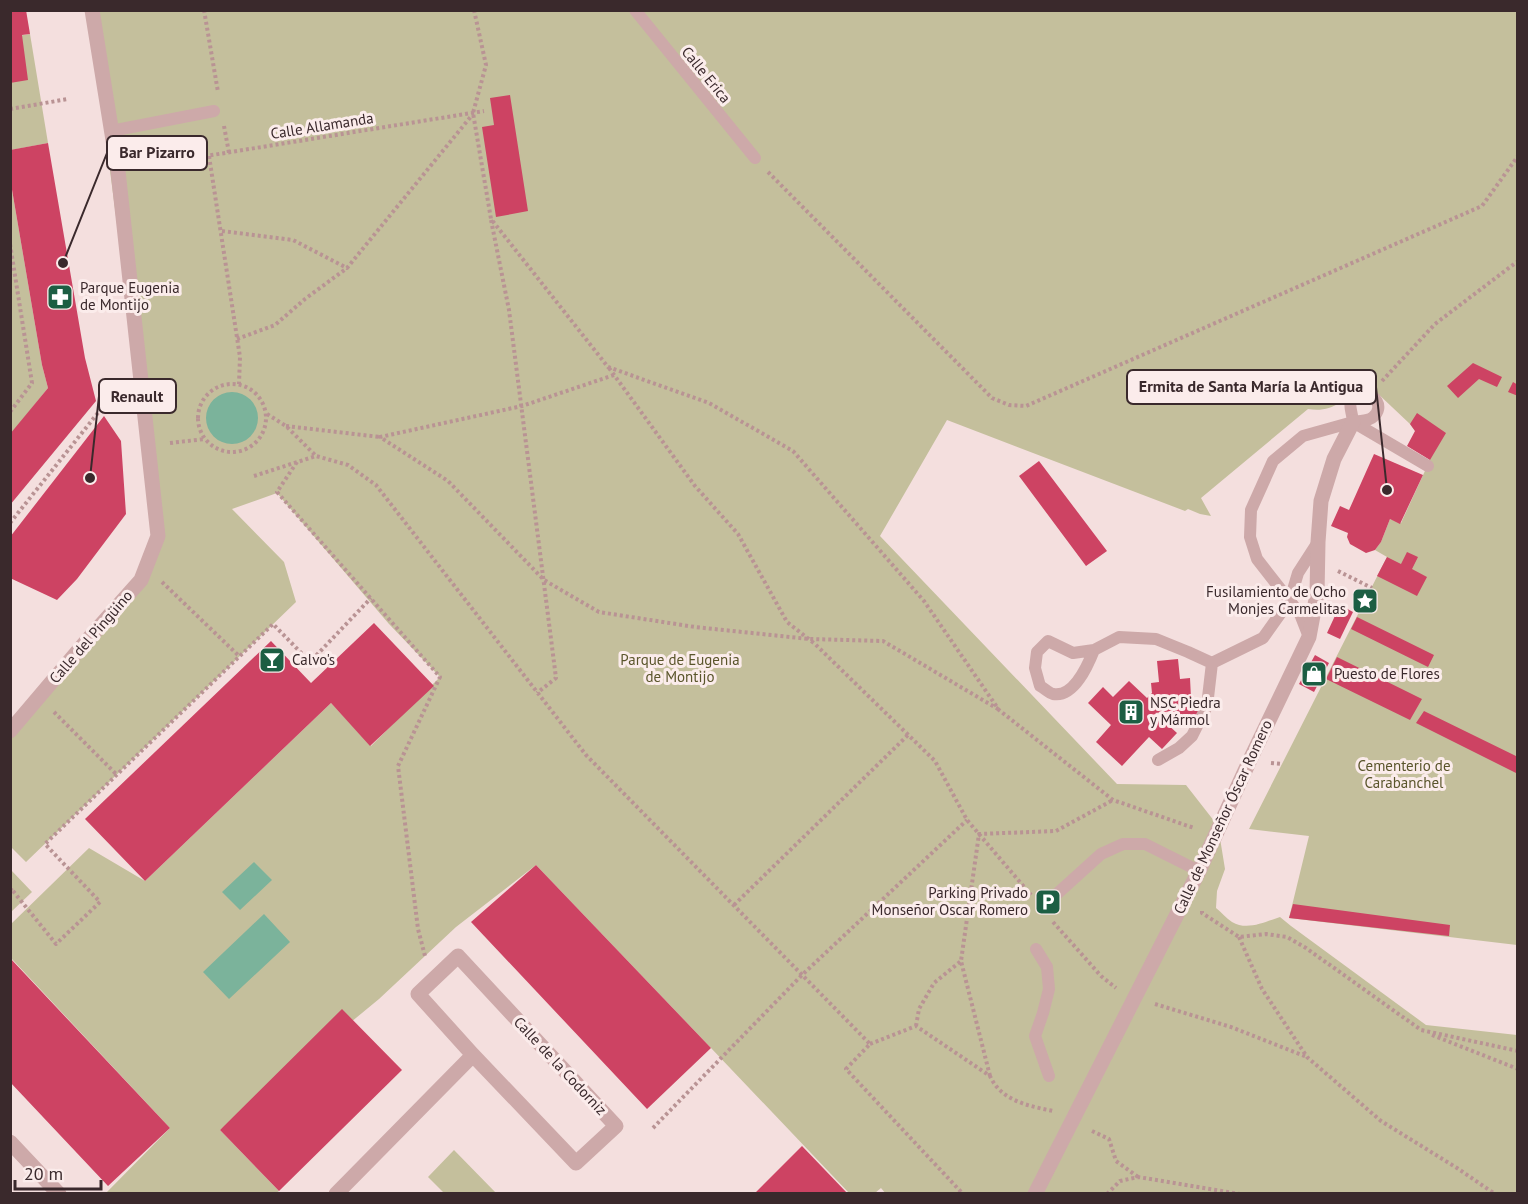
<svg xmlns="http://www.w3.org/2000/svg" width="1528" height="1204" font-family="'PT Sans',sans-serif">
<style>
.green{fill:#c4bf9c}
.water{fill:#7bb39b}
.building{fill:#cd4363}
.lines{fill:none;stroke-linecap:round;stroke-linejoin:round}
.path{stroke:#b99394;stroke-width:4;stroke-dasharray:3 3;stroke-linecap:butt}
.lane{stroke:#cda9a9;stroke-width:12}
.street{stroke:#cda9a9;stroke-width:15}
.labels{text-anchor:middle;stroke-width:6;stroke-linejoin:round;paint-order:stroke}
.street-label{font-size:15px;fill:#3a292c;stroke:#fbeceb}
.poi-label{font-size:15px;fill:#3a292c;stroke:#fbeceb;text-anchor:start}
.park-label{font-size:15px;fill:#5a552b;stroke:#fbeceb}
.leader{fill:none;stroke:#3a292c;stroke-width:2}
.callout-dot{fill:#3a292c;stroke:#fbeceb;stroke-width:2}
.callout{fill:#fbeceb;stroke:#3a292c;stroke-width:2}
.callout-label{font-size:16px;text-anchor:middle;font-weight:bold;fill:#3a292c}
</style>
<rect width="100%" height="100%" fill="#f4dfde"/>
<path class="green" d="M89 11H1517V945L1289 918 1309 836 1249 829 1387 557 1375 550 1381 542 1390 519 1401 523 1430 460 1415 431 1410 424 1374 390 1361 388C1343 401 1331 413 1308 409L1201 498 1211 516 1200 514 1188 509 1185 511 947 420 880 536 1117 784 1186 785 1218 826 1225 869 1217 891 1216 908C1221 912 1226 918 1232 922 1247 931 1265 922 1280 917L1291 926 1426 1025 1517 1035V1193L886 1194 881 1188 875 1193H849L711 1048 536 865 456 927 379 999 220 1130 279 1191 276 1193H106L170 1128 11 958V924L89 848 145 881 331 703 371 746 440 677 389 624 277 493 232 509 284 562 296 602 26 862 11 847V732L141 580 158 536Z
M30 34 48 143 11 150V37Z
M10 178 42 365 48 388 11 434Z
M11 870 32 892 11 912Z
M454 1150 496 1193H444L428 1177Z"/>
<path class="water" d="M206 418a26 26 0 1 1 52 0a26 26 0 1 1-52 0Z
M254 862 272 880 240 910 222 892Z
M264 914 290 942 229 999 203 972Z"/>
<path class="building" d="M10 10H26L30 34 22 35 28 80 10 83Z
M510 95 528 211 496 217 482 127 494 125 490 98Z
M48 143 85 358 96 401 10 505V434L48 388 42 365 10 178V150Z
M1473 363 1502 377 1497 387 1479 379 1458 398 1447 386Z
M1513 382 1518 385V396L1508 392Z
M1417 413 1446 433 1430 460 1407 446 1415 431 1410 424Z
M104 416 121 441 126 514 77 579 57 600 10 578V537Z
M1374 454 1423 475 1400 524 1390 519 1381 542 1375 550 1366 553 1350 544 1347 537 1348 533 1331 526 1340 506 1349 510Z
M1039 461 1107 551 1086 566 1019 476Z
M1407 552 1418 557 1412 569 1427 577 1417 596 1377 576 1387 557 1401 564Z
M1340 605 1353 612 1340 639 1327 633Z
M1357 617 1434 655 1428 667 1351 629Z
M374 623 434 686 370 746 331 703 145 881 85 819 271 641 311 683Z
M1315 655 1329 663 1314 692 1299 684Z
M1337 657 1422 699 1410 720 1326 679Z
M1178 659 1180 679 1190 678 1191 698 1202 703 1193 727 1182 722 1173 711 1155 713 1177 733 1162 749 1149 737 1122 766 1096 742 1111 725 1088 703 1103 687 1113 697 1129 681 1147 698 1152 693 1151 683 1159 682 1157 661Z
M1424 711 1518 757V774L1416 723Z
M536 865 711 1048 647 1109 471 922Z
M1293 904 1450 925 1449 936 1289 918Z
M10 958 170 1128 108 1186 10 1082Z
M342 1009 402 1070 279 1191 220 1130Z
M802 1146 848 1194H754Z"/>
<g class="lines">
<path class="path" d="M204 10 218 92
M474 10 486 65 473 113 491 219 608 367 709 403 793 451 924 601 999 710 1113 800 1194 828
M10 109 68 99
M224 126 229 153
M209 156 240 357 239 384
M163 163 484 111
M768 172 992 398 1009 405 1026 406 1482 206 1518 156
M491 220 509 310 556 678 537 693
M222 231 293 240 347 268 473 114
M10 244 32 383 10 412
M237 339 275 325 305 299 347 268
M609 368 695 486 738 534 787 622 815 644 935 761 967 820 1031 895
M614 375 522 406 380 437 448 481 544 580 599 612 695 627 809 639 883 641 998 709
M1382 381 1435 324 1518 261
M198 418a34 34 0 1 1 68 0a34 34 0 1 1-68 0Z
M267 414 286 426 316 456
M286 426 380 437
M170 443 205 439
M297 462 277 492 440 677 398 766 418 929 425 956
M254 476 316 456 348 465 376 485 586 755 870 1044 846 1069 963 1194
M10 523 113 394
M1338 571 1372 588
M162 582 239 656
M54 712 117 775
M1271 763 1282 764
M10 889 13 891 10 893
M13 891 56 944 100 902 45 844 273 624 310 662 371 598
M734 905 908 735
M1202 911V913L1239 937 1266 934 1287 937 1306 948 1421 1030 1518 1051
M1053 922 1101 976 1116 988
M1239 937 1262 989 1307 1057 1381 1121 1457 1168 1495 1194
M1155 1004 1231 1027 1307 1057
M916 1026 919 1009 934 983 961 961
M1432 1035 1518 1069
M870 1044 916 1026 990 1076C1001 1101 1029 1106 1053 1111
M990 1076 961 961 979 834 1056 831 1113 800
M653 1128 802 975 967 820
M1092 1131 1109 1139 1116 1161 1138 1177
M1107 1194 1120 1181 1138 1177 1240 1194"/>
<path class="lane" d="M635 10 755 158
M111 131 214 111
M1361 393C1375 393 1385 407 1373 417 1368 422 1360 420 1353 422 1352 408 1344 400 1361 393Z
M1309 637 1300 614 1257 559 1250 537 1251 510 1273 461 1303 436 1353 422 1428 466
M1094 650C1088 665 1074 698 1053 694 1049 693 1044 688 1040 686L1035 668 1037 652 1048 641 1073 653 1094 650 1119 637 1156 639 1188 652 1212 663 1263 638 1290 600 1298 573 1318 542
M1158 760 1179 748 1192 736 1207 706 1212 663
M1048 902 1101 854 1123 844H1145L1199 871
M1036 949 1047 967 1049 989 1043 1013 1035 1036 1049 1076"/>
<path class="street" d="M10 731 83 645 141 580 158 536 118 171 92 10
M458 956 616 1126 576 1163 473 1055 418 994Z
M10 1142 59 1194
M336 1194 473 1055
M1035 1194 1199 871 1249 762 1309 637 1317 594 1318 542 1321 501 1334 459 1353 422"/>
</g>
<defs>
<g id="pharmacy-square" transform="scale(1.35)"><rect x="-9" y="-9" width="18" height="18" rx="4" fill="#1c5e43" stroke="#fbeceb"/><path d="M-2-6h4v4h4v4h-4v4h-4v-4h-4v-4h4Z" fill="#fff"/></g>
<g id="sight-square" transform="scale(1.35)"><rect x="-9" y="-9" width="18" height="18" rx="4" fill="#1c5e43" stroke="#fbeceb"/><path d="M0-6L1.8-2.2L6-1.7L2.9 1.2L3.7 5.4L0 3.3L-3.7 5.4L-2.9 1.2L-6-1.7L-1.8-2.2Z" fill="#fff"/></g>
<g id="bar-square" transform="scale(1.35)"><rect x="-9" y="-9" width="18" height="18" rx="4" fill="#1c5e43" stroke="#fbeceb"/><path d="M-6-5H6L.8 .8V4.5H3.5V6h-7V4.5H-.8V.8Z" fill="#fff"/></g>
<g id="shop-square" transform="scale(1.35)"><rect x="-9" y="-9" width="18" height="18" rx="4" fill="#1c5e43" stroke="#fbeceb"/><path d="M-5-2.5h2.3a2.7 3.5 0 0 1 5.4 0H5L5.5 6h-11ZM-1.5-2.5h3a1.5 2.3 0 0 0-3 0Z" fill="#fff"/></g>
<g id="building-square" transform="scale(1.35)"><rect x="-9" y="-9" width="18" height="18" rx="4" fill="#1c5e43" stroke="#fbeceb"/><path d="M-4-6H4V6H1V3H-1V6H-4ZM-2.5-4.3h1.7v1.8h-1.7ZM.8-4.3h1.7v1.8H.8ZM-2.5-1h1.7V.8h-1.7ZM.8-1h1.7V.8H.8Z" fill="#fff"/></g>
<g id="parking-square" transform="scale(1.35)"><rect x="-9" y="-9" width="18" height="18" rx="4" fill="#1c5e43" stroke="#fbeceb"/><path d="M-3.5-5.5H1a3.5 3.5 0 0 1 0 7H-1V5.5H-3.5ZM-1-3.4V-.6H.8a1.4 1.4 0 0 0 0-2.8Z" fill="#fff"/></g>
</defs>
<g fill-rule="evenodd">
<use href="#pharmacy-square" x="60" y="297"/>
<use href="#sight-square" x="1365" y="601"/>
<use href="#bar-square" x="272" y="660"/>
<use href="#shop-square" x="1314" y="674"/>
<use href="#building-square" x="1131" y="712"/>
<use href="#parking-square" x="1048" y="902"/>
</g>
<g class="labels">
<g class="street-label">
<text transform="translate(706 75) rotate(51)" y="5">Calle Erica</text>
<text transform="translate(322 126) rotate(-9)" y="5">Calle Allamanda</text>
<text transform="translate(91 637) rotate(-49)" y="5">Calle del Pingüino</text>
<text transform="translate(1223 817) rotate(-65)" y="5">Calle de Monseñor Óscar Romero</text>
<text transform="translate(560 1066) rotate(47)" y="5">Calle de la Codorniz</text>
</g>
<g class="poi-label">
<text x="80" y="293">Parque Eugenia<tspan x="80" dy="17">de Montijo</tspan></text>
<text x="1346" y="597" text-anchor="end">Fusilamiento de Ocho<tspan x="1346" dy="17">Monjes Carmelitas</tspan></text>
<text x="292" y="665">Calvo's</text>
<text x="1334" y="679">Puesto de Flores</text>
<text x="1150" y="708">NSC Piedra<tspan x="1150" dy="17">y Mármol</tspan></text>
<text x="1028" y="898" text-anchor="end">Parking Privado<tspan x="1028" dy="17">Monseñor Oscar Romero</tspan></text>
</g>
<g class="park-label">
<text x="680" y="665">Parque de Eugenia<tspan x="680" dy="17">de Montijo</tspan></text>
<text x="1404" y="771">Cementerio de<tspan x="1404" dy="17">Carabanchel</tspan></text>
</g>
</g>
<path class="leader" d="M63 263L107 153M1387 490L1376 387M90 478L99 396"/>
<g class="callout-dot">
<circle cx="63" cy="263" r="6"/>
<circle cx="1387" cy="490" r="6"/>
<circle cx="90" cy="478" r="6"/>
</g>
<g class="callout">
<rect x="107" y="136" width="100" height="34" rx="6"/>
<rect x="1127" y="370" width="249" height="34" rx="6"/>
<rect x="99" y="379" width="77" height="34" rx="6"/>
</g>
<g class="callout-label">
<text x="157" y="158">Bar Pizarro</text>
<text x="1251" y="392">Ermita de Santa María la Antigua</text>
<text x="137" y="402">Renault</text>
</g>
<rect width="1528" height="1204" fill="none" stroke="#3a292c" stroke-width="24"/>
<path d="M15 1180v9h86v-9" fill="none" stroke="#3a292c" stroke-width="3"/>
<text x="24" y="1180" font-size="18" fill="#3a292c" stroke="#fbeceb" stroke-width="4.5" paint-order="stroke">20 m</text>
</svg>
